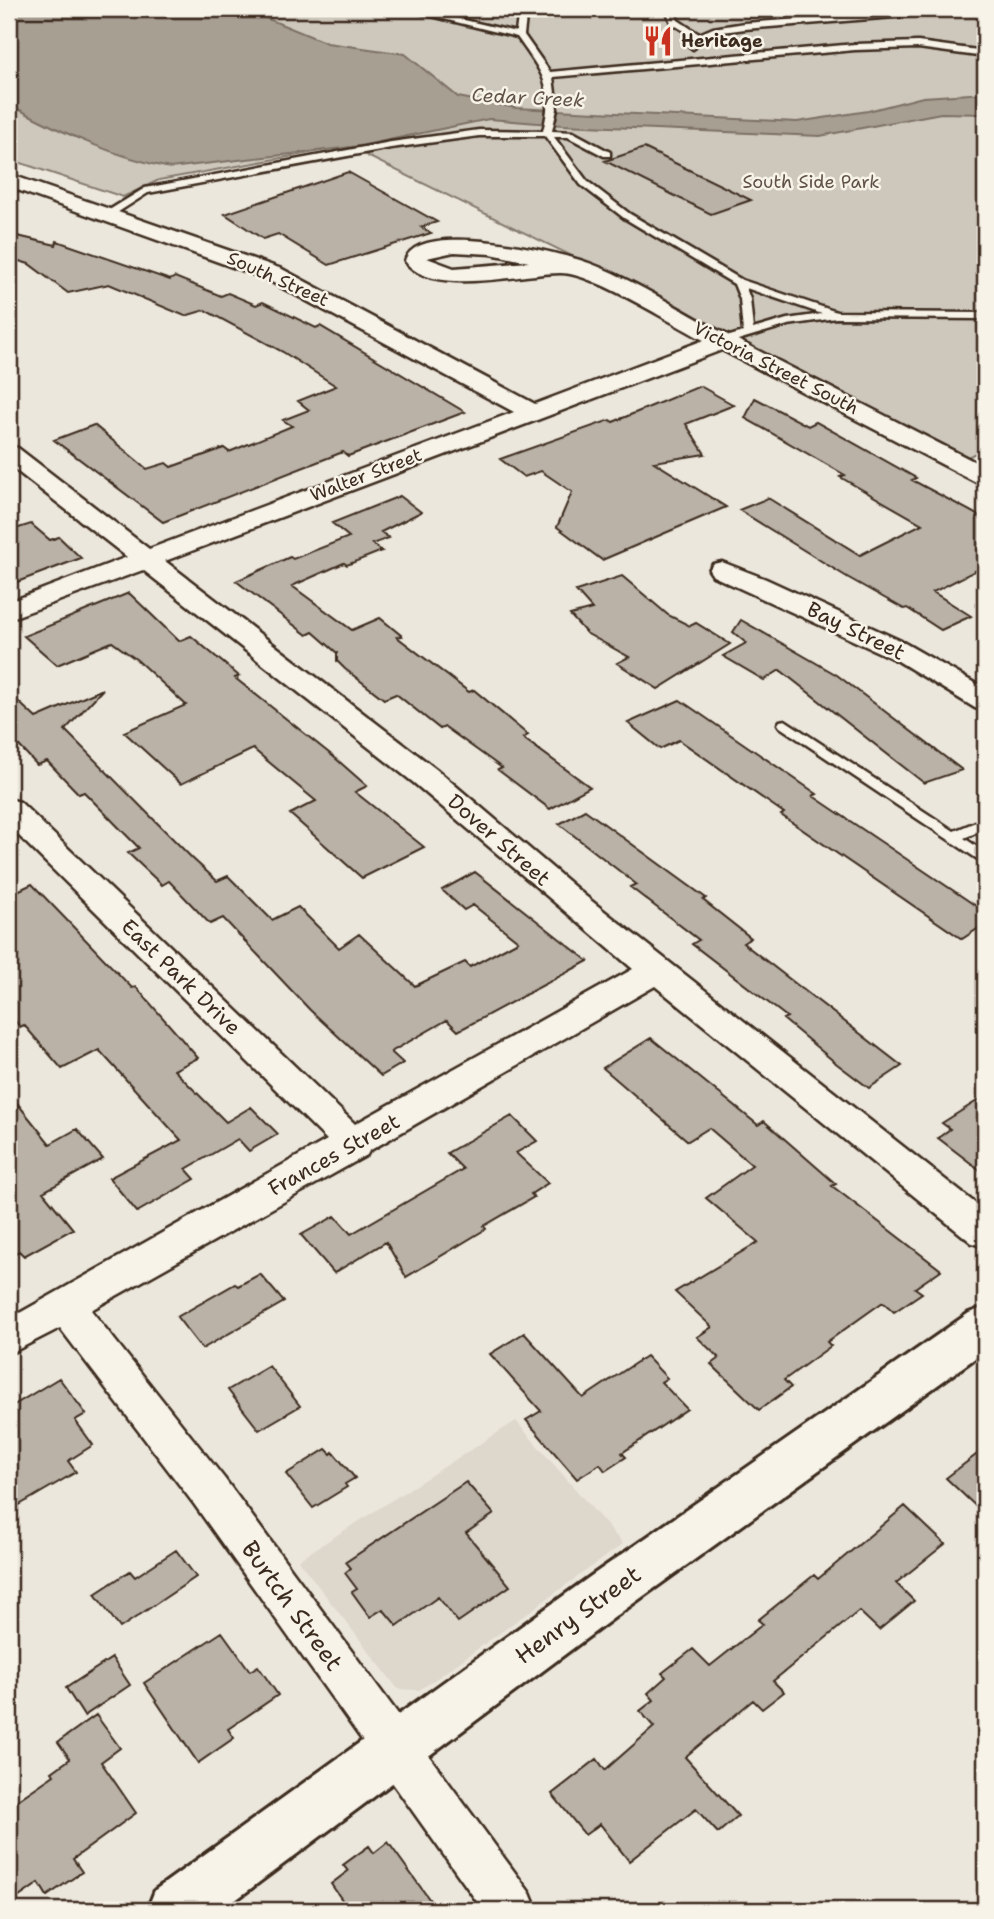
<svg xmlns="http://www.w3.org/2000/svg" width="994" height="1919" font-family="'Shantell Sans',sans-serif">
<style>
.built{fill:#ddd7cc}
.green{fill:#cec8bc;stroke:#84796d;stroke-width:2}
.water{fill:#a89f93;stroke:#7c7064;stroke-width:2}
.building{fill:#bab2a7;stroke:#3b2a1e;stroke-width:2}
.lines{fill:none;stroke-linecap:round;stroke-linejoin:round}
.service-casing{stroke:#3b2a1e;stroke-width:5}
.minor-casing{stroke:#3b2a1e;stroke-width:5}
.secondary-casing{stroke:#3b2a1e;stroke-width:6}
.service{fill:#f7f3e8;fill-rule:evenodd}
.minor{fill:#f7f3e8;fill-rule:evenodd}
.secondary{fill:#f7f3e8;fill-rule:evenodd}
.labels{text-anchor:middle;stroke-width:5;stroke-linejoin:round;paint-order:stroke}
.far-poi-label{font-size:18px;font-weight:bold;fill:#3b2a1e;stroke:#f7f3e8;text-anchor:start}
.far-park-label{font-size:18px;fill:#605246;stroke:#f7f3e8}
.far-street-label{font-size:18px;fill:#3b2a1e;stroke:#f7f3e8}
.far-water-label{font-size:19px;font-style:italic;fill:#615347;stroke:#f7f3e8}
.street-label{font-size:21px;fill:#3b2a1e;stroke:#f7f3e8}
.near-street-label{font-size:24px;fill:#3b2a1e;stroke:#f7f3e8}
</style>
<rect width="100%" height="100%" fill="#ece7dc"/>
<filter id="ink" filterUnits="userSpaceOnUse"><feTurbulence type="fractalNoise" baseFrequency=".0143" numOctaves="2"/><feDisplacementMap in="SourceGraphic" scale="14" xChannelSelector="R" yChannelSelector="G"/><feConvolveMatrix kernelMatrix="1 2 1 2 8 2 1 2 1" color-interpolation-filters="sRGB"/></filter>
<g filter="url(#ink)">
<path class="built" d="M516 1421 623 1544 433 1681 419 1690 398 1689 298 1560Z"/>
<path class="green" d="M9 9H985V448L968 457 607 273 367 156 354 145 159 180 123 197 9 159Z"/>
<path class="water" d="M9 9H244L327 43 405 54 458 97 516 108 797 122 868 111 923 97 985 93V114L941 113 820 136 563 125 489 119 360 146 170 168C116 157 67 135 18 109L9 101Z"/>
<path class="building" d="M644 148 751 200 711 214 605 161Z
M348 172 437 222 421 227 431 233 329 265 278 234 263 239 225 214Z
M9 234 56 245 57 241 170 280 175 277 221 296 228 293 256 305 263 302 316 328 320 326 465 412 348 456 343 452 163 522 54 440 94 425 147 469 166 463 171 467 224 448 229 452 292 426 283 420 309 410 298 401 336 386 283 352 205 310 185 316 109 284 68 293 29 264 9 258Z
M700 386 734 405 686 424 705 454 654 462 726 507 602 560 557 527 572 492 541 471 524 477 500 459 610 420 613 422Z
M755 398 808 426 816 422 916 478 912 480 985 519V566L933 592 971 616 941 630 907 608 904 609 847 577 739 510 768 498 860 555 922 524 840 477 845 475 745 418Z
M400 496 421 512 381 532 389 538 372 544 382 551 347 565 344 563 292 586 352 630 380 618 402 636 397 637 469 692 474 690 528 735 523 738 590 787 550 809 498 770 502 768 445 727 440 729 396 694 384 699 345 669 337 661V653L313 632 307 635 236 581 290 557 293 559 349 537 332 523Z
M31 524 50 540 59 537 81 558 9 585V531Z
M622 576 668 615 690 626 696 623 730 644 658 689 617 663 629 657 586 633 570 615 592 609 576 591Z
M129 593 179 641 191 636 239 676 235 678 334 757 367 786 355 792 424 847 362 878 290 814 316 801 253 749 181 784 124 732 186 705 137 660 112 642 57 665 24 636Z
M741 620 837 675 962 770 924 783 780 670 764 680 723 656 746 643 733 632Z
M103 689 65 730 192 858 217 881 228 876 272 920 298 907 339 948 359 934 415 986 465 962 470 967 518 941 473 905 464 910 442 890 475 872 588 961 458 1031 447 1020 391 1052 403 1063 381 1076 310 1010 223 918 210 924 169 881 162 885 128 853 139 848 84 792 79 794 47 761 37 765 9 735V693L36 718Z
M680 700 817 794 813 796 985 912V924L962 939 781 815 784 813 679 740 660 749 628 723Z
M585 810 706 898 703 900 751 938 743 943 902 1066 869 1088 837 1064 783 1019 787 1017 692 944 699 940 630 887 636 884 559 824Z
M32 884 132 988 136 987 198 1058 174 1070 226 1122 251 1107 278 1134 249 1151 238 1139 186 1169 195 1179 137 1212 109 1178 181 1140 99 1050 62 1069 24 1025 20 1027 9 1014V895Z
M651 1038 758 1125 764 1121 836 1184 832 1186 941 1270 915 1288 922 1293 894 1312 883 1302 827 1342 831 1346 784 1380 791 1387 759 1410 711 1364 719 1358 697 1337 712 1327 675 1292 758 1242 706 1198 752 1165 709 1128 688 1141 603 1068Z
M9 1093 50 1144 77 1129 103 1159 43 1192 73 1229 24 1256 19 1251 9 1257Z
M985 1096V1174L938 1138 950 1129 942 1123Z
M512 1116 537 1141 516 1153 548 1183 531 1194 534 1197 484 1226 486 1229 406 1277 386 1242 334 1273 301 1235 335 1216 351 1234 463 1169 447 1153Z
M260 1274 284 1302 202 1349 177 1317 235 1284 238 1286Z
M524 1333 583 1398 646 1356 667 1378 661 1382 687 1409 622 1453 626 1457 605 1471 600 1464 577 1479 526 1420 541 1411 490 1354Z
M269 1366 300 1406 259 1430 228 1390Z
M59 1378 86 1414 75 1420 93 1445 68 1461 76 1472 9 1511V1408Z
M985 1448V1515L946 1478Z
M326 1449 331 1454 333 1452 355 1478 345 1484 347 1487 313 1508 286 1474Z
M466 1482 494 1514 466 1533 510 1586 458 1622 438 1597 397 1626 383 1609 370 1617 352 1592 357 1589 345 1573 351 1568 346 1562Z
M905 1506 945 1544 896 1583 914 1601 879 1630 859 1611 773 1681 784 1692 762 1709 753 1700 685 1757 738 1816 718 1833 696 1809 629 1861 600 1824 585 1835 552 1794 597 1759 605 1770 654 1727 640 1711 654 1700 648 1693 666 1677 662 1673 693 1649 710 1666 763 1624 758 1620 814 1575 818 1579Z
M176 1550 196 1577 120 1628 95 1594 130 1571 135 1577Z
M222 1632 250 1671 258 1666 278 1695 228 1729 234 1738 198 1763 144 1683Z
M112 1658 130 1685 84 1716 66 1688Z
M96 1715 120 1748 101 1762 136 1813 73 1859 82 1872 47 1896 39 1883 9 1904V1806L54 1775 52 1772 70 1759 58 1742Z
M388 1842 437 1910H349L331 1884 348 1871 343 1865 369 1846 374 1853Z"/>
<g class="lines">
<g class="service-casing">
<path id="service" d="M403 9H417L516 32 519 9H527L524 35 550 72 855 44 918 42 985 51V57L918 48 855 50 553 77 557 109 552 131 573 132 610 152V156H604L568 137H554L587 181 630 214 742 280 837 312 985 313V319L836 318 788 325 728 343H720V339L743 332 740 299 734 284 624 218 581 185 545 136H479L391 148 148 193 112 216H106V212L145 188 391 142 479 130 543 131C555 85 542 73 517 37ZM746 288 822 314 787 319 753 329 750 299Z
M666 9H674L678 20 699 34 713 28 745 23 941 9H974L970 11 745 29 715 33 698 40 697 46 693 49 689 46 691 35 671 23Z
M785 720 954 831 985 818V829L964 838 985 852V864L780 727 778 724 780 721Z"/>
</g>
<g class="minor-casing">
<path id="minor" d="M9 174 282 269 535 404 704 340C672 324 592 272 560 273 523 273 431 298 405 261 416 218 558 252 589 263 630 278 677 308 716 329 806 375 896 421 985 467V484L976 482 722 350 165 561 436 769 584 895 985 1211V1247L972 1243 655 986 369 1151 367 1155 91 1310 224 1478 530 1893 537 1910H483L194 1504 60 1328 9 1354V1319L327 1140 9 826V799L20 802 355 1124 633 969 414 783 143 570 9 619V602L127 557 9 465V446L18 448 149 549 514 412 266 279 9 187ZM454 252 491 254 529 262 454 268 427 258Z
M722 562 766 579 901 641 985 689V711L975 708 898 661 713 576 709 570 713 564Z"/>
</g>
<g class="secondary-casing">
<path id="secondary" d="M985 1307V1351L627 1608 222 1910H147L155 1890 591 1576 969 1313Z"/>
</g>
<use href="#service" class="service"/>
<use href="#minor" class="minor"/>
<use href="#secondary" class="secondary"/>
</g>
</g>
<defs>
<g id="restaurant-bare" transform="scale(2.415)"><path d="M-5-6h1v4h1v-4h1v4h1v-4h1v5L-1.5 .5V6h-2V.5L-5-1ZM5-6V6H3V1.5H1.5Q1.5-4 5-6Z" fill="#c8321e" stroke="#f7f3e8" stroke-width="2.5" paint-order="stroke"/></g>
</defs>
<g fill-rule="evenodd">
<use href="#restaurant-bare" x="658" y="41"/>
</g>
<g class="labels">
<g class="far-poi-label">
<text x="681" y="47">Heritage</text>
</g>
<g class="far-park-label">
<text x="811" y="188">South Side Park</text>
</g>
<g class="far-street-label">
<text transform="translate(278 279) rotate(24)" y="6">South Street</text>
<text transform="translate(776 368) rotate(27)" y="6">Victoria Street South</text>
<text transform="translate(366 475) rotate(-21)" y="6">Walter Street</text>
</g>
<g class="far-water-label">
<text transform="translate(528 97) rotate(3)" y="7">Cedar Creek</text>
</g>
<g class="street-label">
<text transform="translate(856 631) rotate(26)" y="7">Bay Street</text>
<text transform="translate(499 840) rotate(41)" y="7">Dover Street</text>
<text transform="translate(181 977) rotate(44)" y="7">East Park Drive</text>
<text transform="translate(334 1155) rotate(-29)" y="7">Frances Street</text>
</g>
<g class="near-street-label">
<text transform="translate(292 1606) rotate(54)" y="8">Burtch Street</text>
<text transform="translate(578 1615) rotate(-36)" y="8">Henry Street</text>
</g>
</g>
<rect width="994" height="1919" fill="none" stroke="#f7f3e8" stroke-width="35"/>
<rect x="18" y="18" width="959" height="1884" fill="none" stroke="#3b2a1e" stroke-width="2.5" filter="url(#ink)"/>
</svg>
